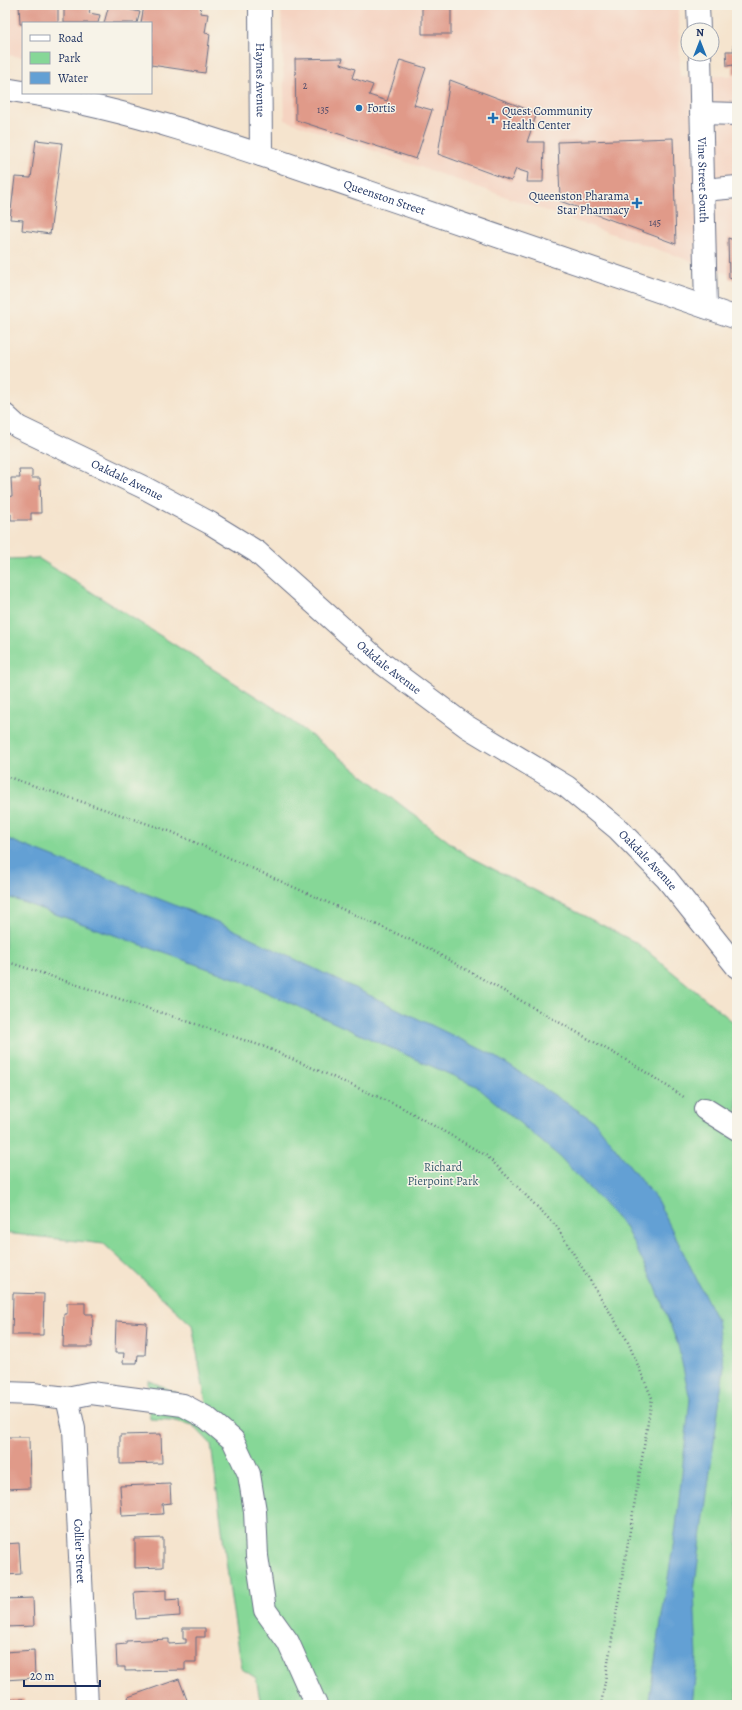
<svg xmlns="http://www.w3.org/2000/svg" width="742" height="1710" font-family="Alegreya,serif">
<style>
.built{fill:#f5d3c1}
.green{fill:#86d797;stroke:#50837a}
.water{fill:#63a0d4;stroke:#3f6899}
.building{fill:#e09a89}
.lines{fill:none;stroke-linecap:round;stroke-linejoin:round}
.minor-casing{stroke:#676e85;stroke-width:24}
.major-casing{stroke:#676e85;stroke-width:24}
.path{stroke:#676e85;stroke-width:2.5;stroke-dasharray:1 3;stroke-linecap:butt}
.minor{stroke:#fff;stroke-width:22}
.major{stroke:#fff;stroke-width:22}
.poi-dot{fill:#1f6fb2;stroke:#f7f3e8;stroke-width:1.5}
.labels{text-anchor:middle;stroke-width:3;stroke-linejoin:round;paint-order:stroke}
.number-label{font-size:10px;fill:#4c4a69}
.street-label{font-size:12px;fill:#1b2f5e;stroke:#f7f3e8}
.poi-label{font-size:12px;fill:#1b2f5e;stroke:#f7f3e8;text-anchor:start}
.park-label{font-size:12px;fill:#36596c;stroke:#f7f3e8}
</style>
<rect width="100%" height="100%" fill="#f7f3e8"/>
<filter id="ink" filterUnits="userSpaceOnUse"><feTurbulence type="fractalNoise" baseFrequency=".025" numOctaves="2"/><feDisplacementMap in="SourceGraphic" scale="8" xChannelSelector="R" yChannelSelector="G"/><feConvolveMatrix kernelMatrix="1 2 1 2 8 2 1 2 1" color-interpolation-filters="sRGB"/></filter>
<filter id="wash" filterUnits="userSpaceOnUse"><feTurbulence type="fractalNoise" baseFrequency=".012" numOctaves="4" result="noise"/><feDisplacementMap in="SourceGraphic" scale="16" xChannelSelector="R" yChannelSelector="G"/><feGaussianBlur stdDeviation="0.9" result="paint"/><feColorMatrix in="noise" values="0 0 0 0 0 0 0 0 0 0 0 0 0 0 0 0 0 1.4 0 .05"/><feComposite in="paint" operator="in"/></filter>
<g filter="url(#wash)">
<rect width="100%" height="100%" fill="#f5e4ce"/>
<path class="built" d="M5 5H62V23H23V57L5 55Z
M281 5H679L680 76H737V277L285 120Z"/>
<path class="green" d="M38 558 282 713 466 855 637 943 737 1025V1705H261L256 1678 242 1669 231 1599 211 1444 193 1425 170 1420 150 1419 148 1380 186 1397 207 1409 192 1325 104 1244 5 1233V559Z"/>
<path class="water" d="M5 838 220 923 493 1055 594 1121 657 1200 717 1320 724 1367 694 1591 697 1658 692 1705H648L676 1527 690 1399 678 1345 655 1285 625 1227 560 1157 476 1086 234 978 5 896Z"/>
<g id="blocks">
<path class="building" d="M19 5H58V23L20 24Z
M64 5H91L89 13 100 15 98 23H64Z
M109 5 140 12 137 23H104Z
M144 5H201L200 13 208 14 205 33 210 34 205 73 151 65V23H141Z
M422 5H451V34H422Z
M733 45H737V75H733V65L727 66 726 51H734Z
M343 58 341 64 355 69 352 78 373 85 369 95 387 101 400 60 426 68 414 105 432 110 416 159 296 120 295 59Z
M450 80 537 113 527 142H544L543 182H527L528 173 516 169 511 181 438 154Z
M673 138 676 244 560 201 558 142Z
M36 140 62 143 50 234 22 230 23 220 10 219 15 177 31 178Z
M5 199H8L6 217H5Z
M728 238 737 241V280L729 278Z
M19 470H32V478H40L41 513H31V520H11V514H8L7 497 12 496 11 478H20Z
M13 1293 44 1294 43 1335H12Z
M67 1303H85V1314H93L92 1347H63L64 1314H67Z
M116 1321 147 1323 145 1355H138L137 1363H123L124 1353H115Z
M161 1434 162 1463 120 1464V1435Z
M5 1437H29L30 1488 5 1489Z
M170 1484 171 1503 162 1504 163 1514 122 1516 120 1486Z
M163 1538V1567L135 1568V1539Z
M19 1543 21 1574 5 1575V1544Z
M166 1590V1600L179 1599 180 1616 136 1619 134 1592Z
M33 1598 34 1626 5 1627V1599Z
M183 1628H205V1637H196V1662H185V1670L125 1671V1667H117L116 1645 126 1644V1641L169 1639V1644L186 1643V1639H183Z
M34 1650 35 1678 5 1680V1652Z
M179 1679 189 1705H131L128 1697Z
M24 1699V1705H5V1700Z"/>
</g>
</g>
<g filter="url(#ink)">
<use href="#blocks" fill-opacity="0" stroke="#676e85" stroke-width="1"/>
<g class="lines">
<g class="minor-casing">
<g id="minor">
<path id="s1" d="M260 5 261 155"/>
<path d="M698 5 699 30"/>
<path id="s2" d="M700 54 706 307"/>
<path d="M701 113 737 114"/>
<path d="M703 190 737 187"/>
<path id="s3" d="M5 415 18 427 145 488 210 523 257 552 379 661 466 726 567 787 618 829 666 878 737 967"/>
<path d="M705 1109 737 1129"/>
<path d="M5 1393 33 1394 67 1398 91 1393 183 1405 207 1418 233 1440 249 1474 255 1511 257 1556 265 1610 288 1642 316 1705"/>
<path id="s4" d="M67 1398 74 1429 87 1705"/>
</g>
</g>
<g class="major-casing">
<g id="major">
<path d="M5 89 23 92"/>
<path id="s5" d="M28 93C144 112 255 153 366 191 489 233 613 275 737 318"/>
</g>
</g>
<path class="path" d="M5 776 172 832 426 947 633 1064 684 1097
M5 961 265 1047 401 1107 487 1156 557 1227 627 1340 652 1398 601 1705"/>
<use href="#minor" class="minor"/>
<use href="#major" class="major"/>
</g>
</g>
<g class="poi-dot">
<circle cx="359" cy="108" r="4"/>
<path d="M491 112h4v4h4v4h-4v4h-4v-4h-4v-4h4z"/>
<path d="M635 197h4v4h4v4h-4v4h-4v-4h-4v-4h4z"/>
</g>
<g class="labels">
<g class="number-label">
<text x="305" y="89">2</text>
<text x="323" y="113">135</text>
<text x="655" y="226">145</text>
</g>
<g class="street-label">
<text dy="4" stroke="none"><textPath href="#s1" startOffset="75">Haynes Avenue</textPath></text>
<text dy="4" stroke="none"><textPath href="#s2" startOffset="126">Vine Street South</textPath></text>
<text dy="4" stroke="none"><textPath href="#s5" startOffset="372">Queenston Street</textPath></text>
<text dy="4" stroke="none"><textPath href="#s3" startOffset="139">Oakdale Avenue</textPath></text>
<text dy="4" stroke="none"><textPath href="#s3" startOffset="463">Oakdale Avenue</textPath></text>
<text dy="4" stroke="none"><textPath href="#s3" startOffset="787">Oakdale Avenue</textPath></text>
<text dy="4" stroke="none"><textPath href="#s4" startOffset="154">Collier Street</textPath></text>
</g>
<g class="poi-label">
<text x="367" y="112">Fortis</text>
<text x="502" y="115">Quest Community<tspan x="502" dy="14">Health Center</tspan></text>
<text x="629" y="200" text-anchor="end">Queenston Pharama<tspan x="629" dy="14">Star Pharmacy</tspan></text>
</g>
<g class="park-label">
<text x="443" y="1171">Richard<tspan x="443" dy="14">Pierpoint Park</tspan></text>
</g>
</g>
<rect width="742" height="1710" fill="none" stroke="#f7f3e8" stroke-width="20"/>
<rect x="22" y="22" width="130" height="72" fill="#f7f3e8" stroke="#9fa5b1"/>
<rect x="30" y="35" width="20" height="6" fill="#ffffff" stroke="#9fa5b1"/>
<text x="58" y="42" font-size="12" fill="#1b2f5e">Road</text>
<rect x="30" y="52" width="20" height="12" fill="#86d797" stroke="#9fa5b1"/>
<text x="58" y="62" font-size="12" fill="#1b2f5e">Park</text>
<rect x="30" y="72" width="20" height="12" fill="#63a0d4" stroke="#9fa5b1"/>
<text x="58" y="82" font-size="12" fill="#1b2f5e">Water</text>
<g transform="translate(700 42)"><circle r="19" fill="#f7f3e8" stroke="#9fa5b1"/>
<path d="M0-3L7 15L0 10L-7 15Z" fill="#1f6fb2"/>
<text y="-6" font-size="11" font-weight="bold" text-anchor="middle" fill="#1b2f5e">N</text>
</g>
<path d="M24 1680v6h76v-6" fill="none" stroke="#1b2f5e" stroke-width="2"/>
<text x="30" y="1680" font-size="12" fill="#1b2f5e" stroke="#f7f3e8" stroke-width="3" paint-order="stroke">20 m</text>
</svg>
